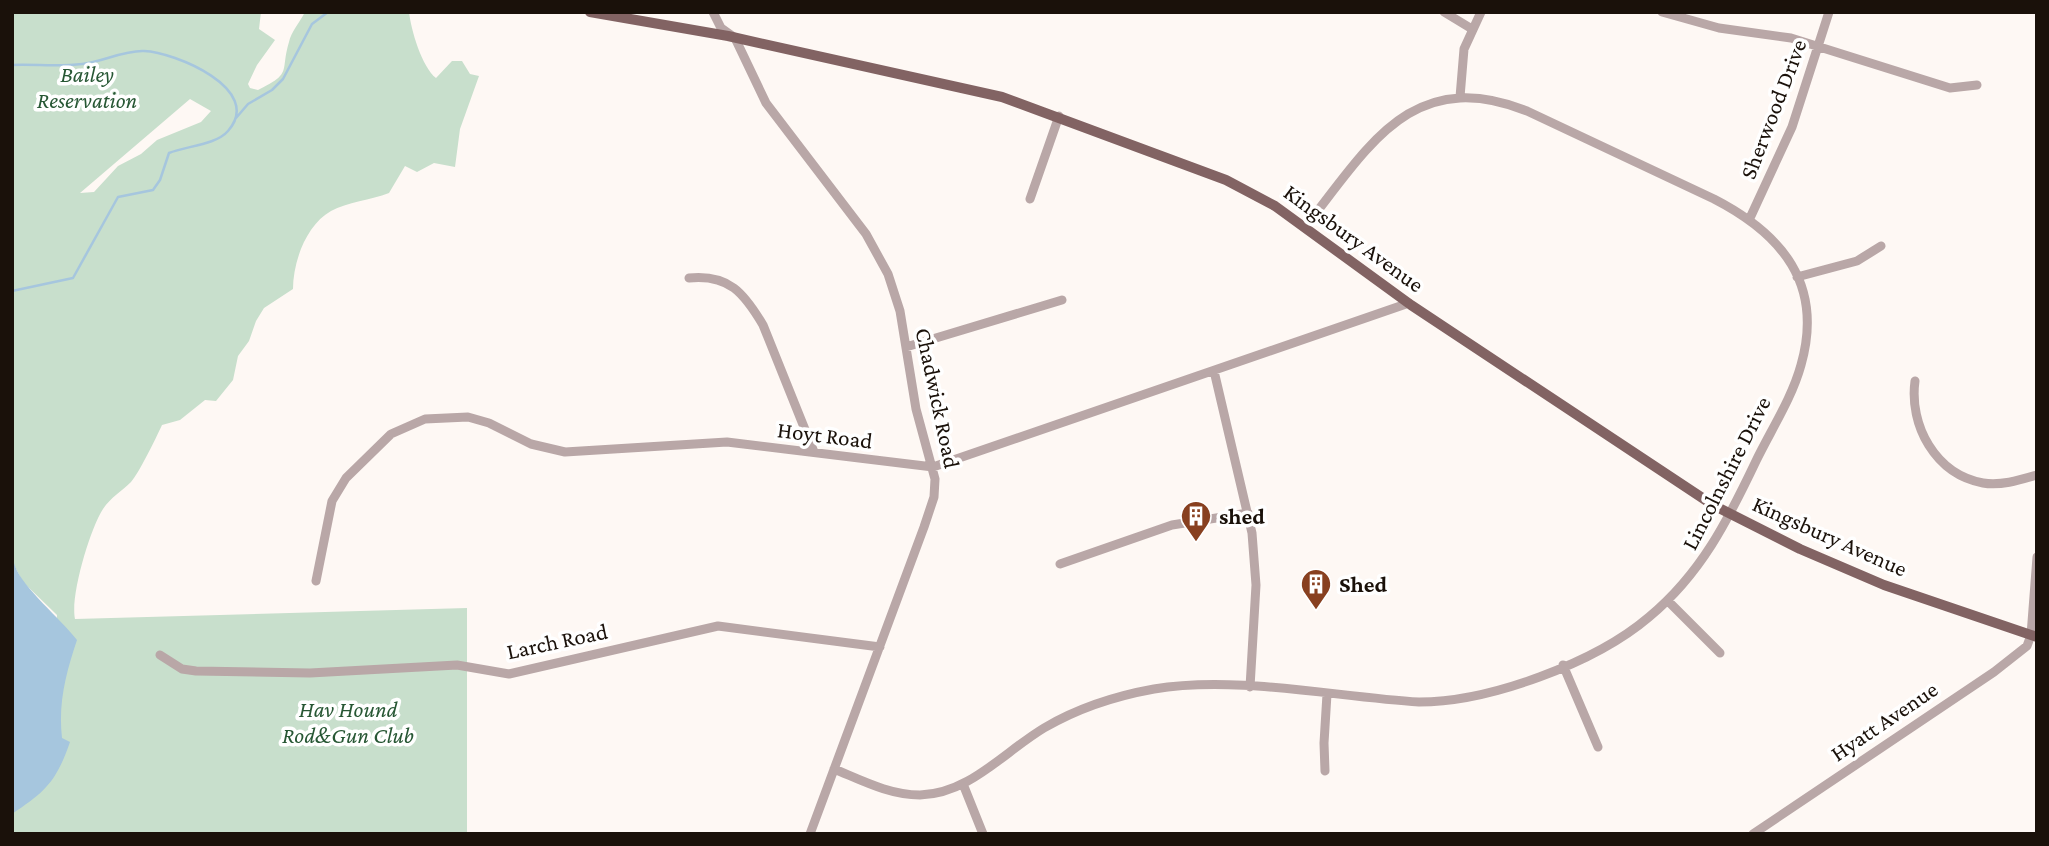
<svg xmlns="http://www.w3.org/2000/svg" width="2049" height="846" font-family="'Crimson Pro',serif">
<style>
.green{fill:#c8dfcc;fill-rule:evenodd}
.water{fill:#a6c6de}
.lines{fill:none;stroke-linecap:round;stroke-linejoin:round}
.stream{stroke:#a6c6de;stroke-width:2.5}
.minor{stroke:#b9a7a7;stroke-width:9}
.major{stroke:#826363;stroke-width:10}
.labels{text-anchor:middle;stroke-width:7;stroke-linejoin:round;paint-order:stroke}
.park-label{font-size:23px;font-style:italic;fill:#275734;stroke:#fff}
.street-label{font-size:23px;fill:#1a110a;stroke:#fff}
.poi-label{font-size:23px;font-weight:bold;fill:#1a110a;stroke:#fff;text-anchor:start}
</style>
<rect width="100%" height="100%" fill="#fef8f4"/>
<path class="green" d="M12 12H261L259 29 275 40 257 65 248 84 250 88 258 90C293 73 280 72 289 42 291 32 300 22 305 12H409C411 30 422 67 436 78L452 61H462L470 74 479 76 460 129 455 167 434 163 417 172 405 166 389 193C371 200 347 202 331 211 306 225 293 262 293 289L264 308 256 321 249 341 238 356 233 380 216 401 205 400 180 420 162 425C156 438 139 473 131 482 121 492 111 497 103 509 90 529 70 596 75 619L467 608V834H12V805L49 751 57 615 23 582 14 565ZM190 99 211 111 201 122 157 140 141 154 118 166 94 192 80 193Z"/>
<path class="water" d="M12 533C15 543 11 556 15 566 23 588 61 619 77 640 66 673 58 703 62 738L70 742C56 782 46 791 12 814Z"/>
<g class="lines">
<path class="stream" d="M12 65C35 64 58 67 82 64 102 62 124 50 144 51 174 52 265 89 228 131 216 145 186 146 169 153L160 180 153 190 118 197 73 278 12 291
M236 118 248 104 272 90 283 79 312 24 328 12"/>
<path class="minor" d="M713 12 721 28 735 38 766 103 866 234 888 274 900 311 916 409 935 479 934 497 924 527 810 834
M1444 12 1472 29
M1662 12 1719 28 1791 38 1950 88 1977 85
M1460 97 1464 49 1481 12
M1030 199 1059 116
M1750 218 1792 127 1829 12
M1797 277 1857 261 1881 246
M689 278C729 274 744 293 763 325L814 452
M906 347 1062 300
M1214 371 1252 533 1256 585 1250 687
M1915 381C1909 425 1935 474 1983 483 2001 486 2020 480 2037 475
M1060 564 1172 525 1248 513
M316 581 332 501 346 478 391 434 425 419 468 417 489 423 531 444 565 452 727 442 933 467 1409 303
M1668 601 1720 653
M160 655 182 669 196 671 310 673 457 665 509 674 718 626 880 647
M1563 665 1598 747
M834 769C861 780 889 795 920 795 969 794 1004 752 1044 728 1078 708 1115 696 1154 689 1235 675 1336 697 1419 702 1489 702 1595 663 1649 617 1701 574 1728 520 1756 461 1771 430 1792 398 1801 365 1824 284 1782 234 1714 199L1527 111C1411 65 1368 148 1305 227
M1325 771 1324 743 1327 694
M963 784 983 834
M1753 834 1994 672 2027 646 2031 635 2037 557"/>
<path class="major" d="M590 12 728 36 1002 97 1226 180 1275 206 1411 305 1713 505 1800 549 1884 585 2037 637"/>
</g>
<defs>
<g id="building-pin" transform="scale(1.575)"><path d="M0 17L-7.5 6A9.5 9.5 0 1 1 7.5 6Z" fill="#884020" stroke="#fff"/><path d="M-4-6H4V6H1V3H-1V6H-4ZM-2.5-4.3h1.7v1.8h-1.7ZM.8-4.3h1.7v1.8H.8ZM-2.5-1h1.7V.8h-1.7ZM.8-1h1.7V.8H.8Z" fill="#fff"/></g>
</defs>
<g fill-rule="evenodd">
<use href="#building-pin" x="1196" y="516"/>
<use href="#building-pin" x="1316" y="584"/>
</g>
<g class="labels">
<g class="park-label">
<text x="87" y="82">Bailey<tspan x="87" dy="26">Reservation</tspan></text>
<text x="348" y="717">Hav Hound<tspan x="348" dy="26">Rod&amp;Gun Club</tspan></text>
</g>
<g class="street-label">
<text transform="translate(1773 109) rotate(-69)" y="8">Sherwood Drive</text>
<text transform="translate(1354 238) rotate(36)" y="8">Kingsbury Avenue</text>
<text transform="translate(938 398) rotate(78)" y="8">Chadwick Road</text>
<text transform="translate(825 435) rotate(7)" y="8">Hoyt Road</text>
<text transform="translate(1726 473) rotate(-63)" y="8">Lincolnshire Drive</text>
<text transform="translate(1830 536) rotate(24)" y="8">Kingsbury Avenue</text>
<text transform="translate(557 641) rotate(-12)" y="8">Larch Road</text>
<text transform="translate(1884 721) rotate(-34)" y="8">Hyatt Avenue</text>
</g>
<g class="poi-label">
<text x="1219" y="524">shed</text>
<text x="1339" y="592">Shed</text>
</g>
</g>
<rect width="2049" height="846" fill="none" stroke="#1a110a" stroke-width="28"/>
</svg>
